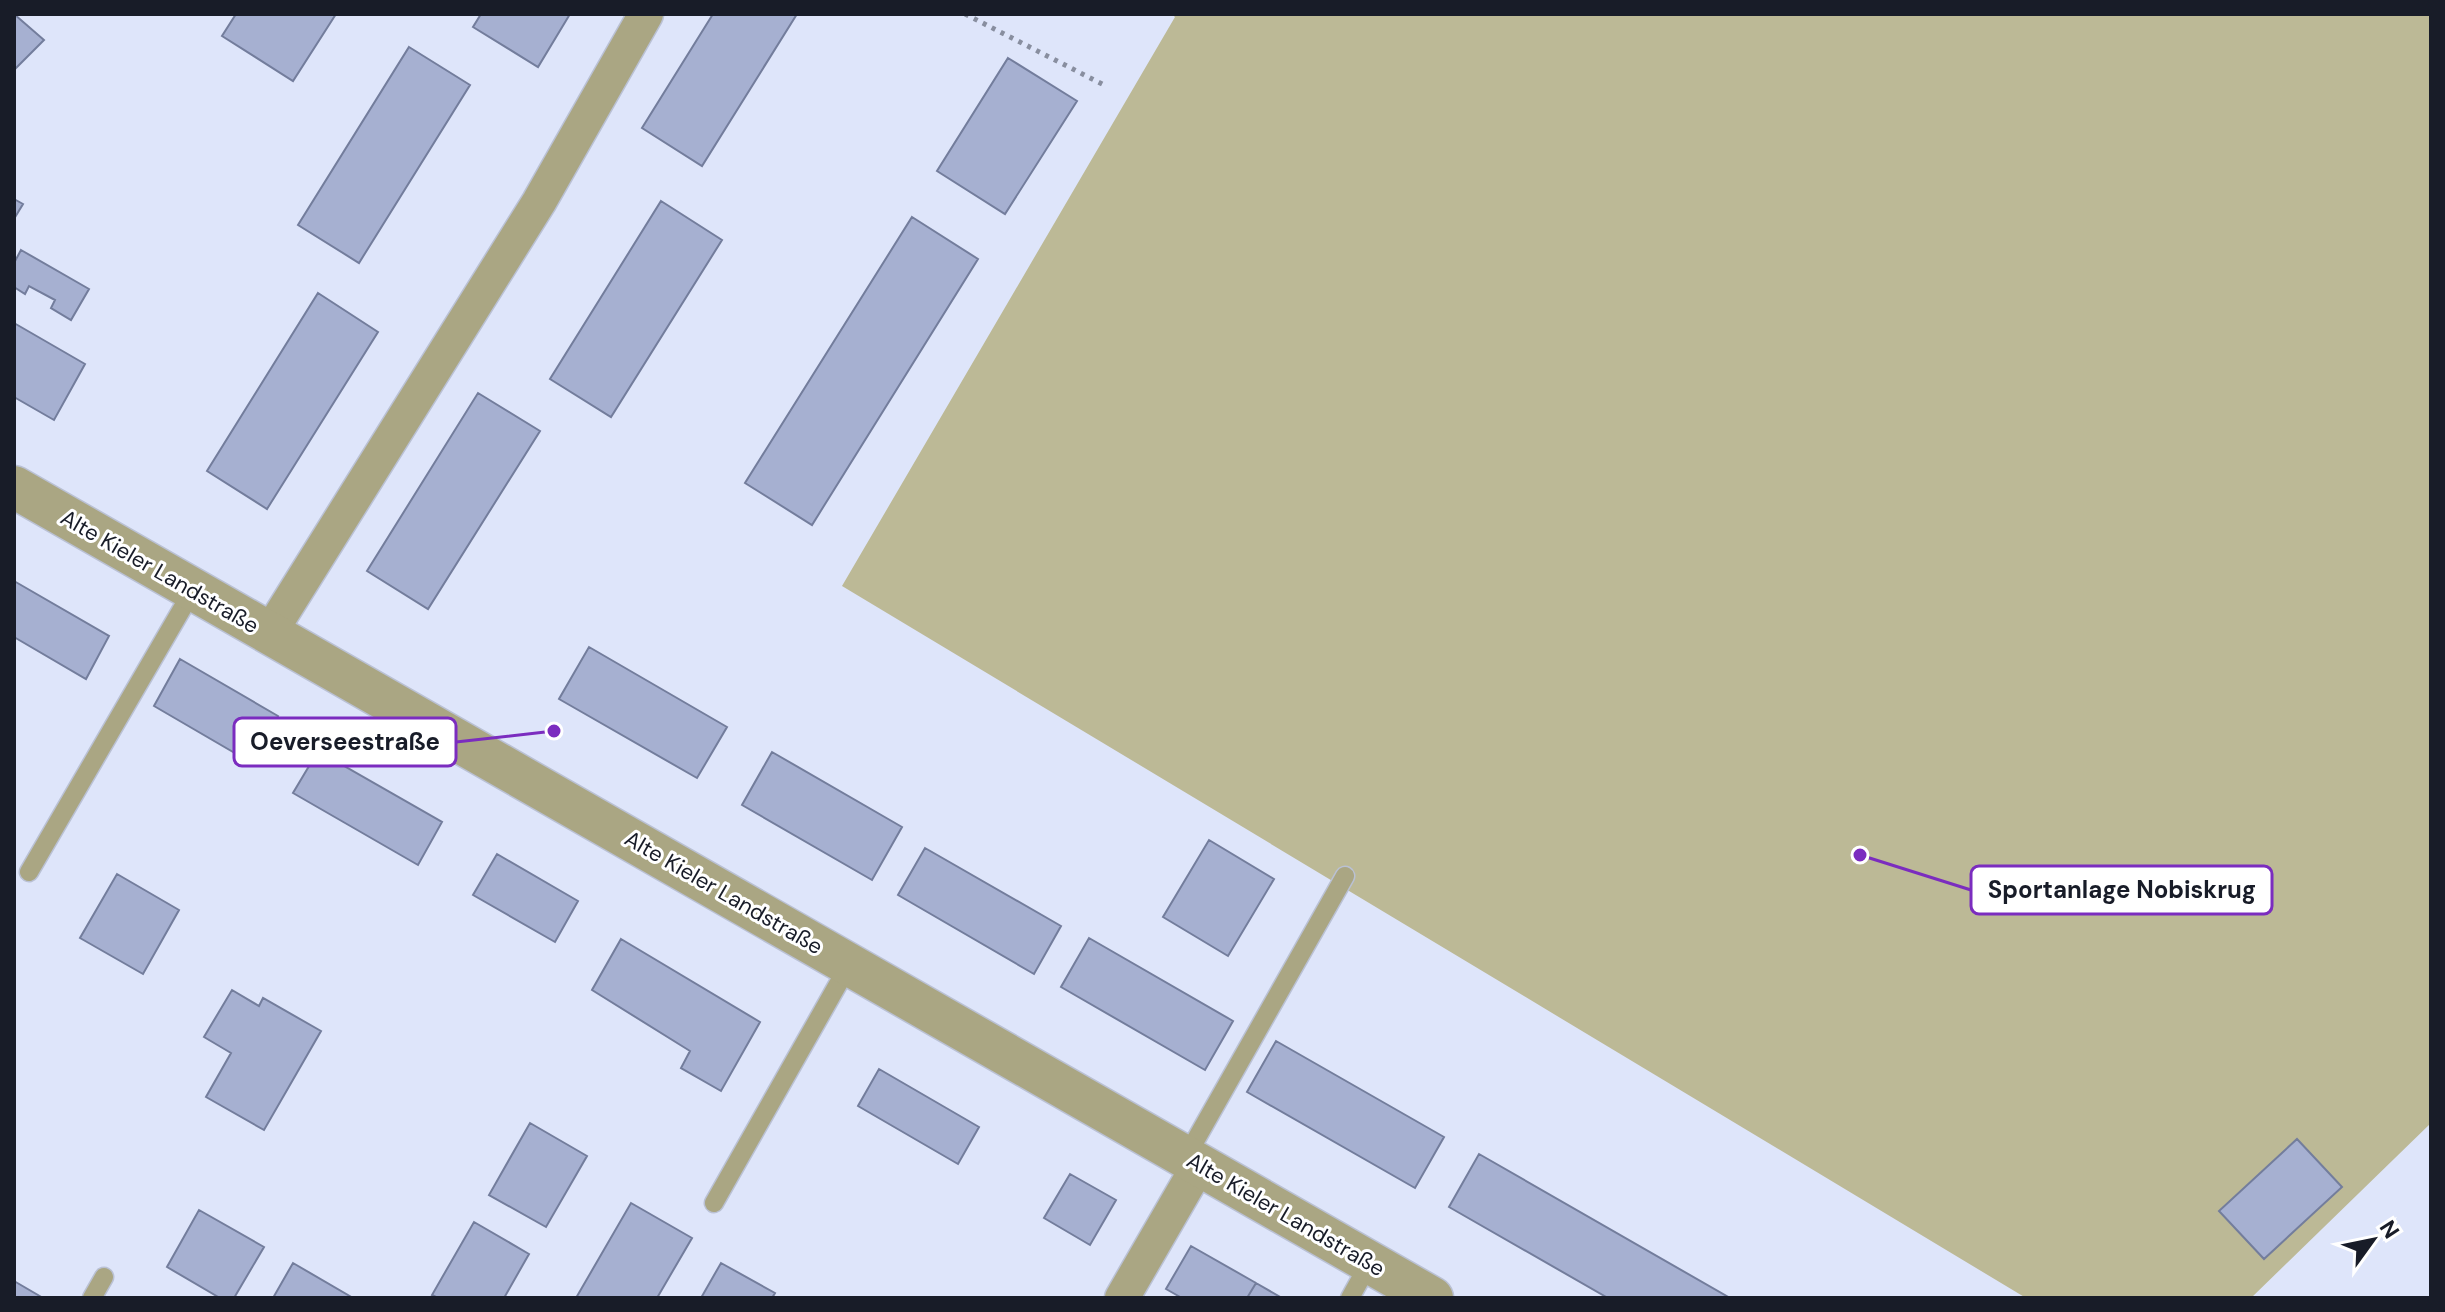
<svg xmlns="http://www.w3.org/2000/svg" width="2445" height="1312" font-family="'DM Sans',sans-serif">
<style>
.green{fill:#bcb996}
.building{fill:#a6b0d1;stroke:#737d9c;stroke-width:2}
.lines{fill:none;stroke-linecap:round;stroke-linejoin:round}
.service-casing{stroke:#bac1d4;stroke-width:21}
.minor-casing{stroke:#bac1d4;stroke-width:37}
.tertiary-casing{stroke:#bac1d4;stroke-width:45}
.path{stroke:#888e9f;stroke-width:5;stroke-dasharray:4 6;stroke-linecap:butt}
.service{stroke:#aaa683;stroke-width:18}
.minor{stroke:#aaa683;stroke-width:34}
.tertiary{stroke:#aaa683;stroke-width:42}
.labels{text-anchor:middle;stroke-width:6;stroke-linejoin:round;paint-order:stroke}
.street-label{font-size:22px;fill:#181c28;stroke:#fff}
.leader{fill:none;stroke:#7b2cbf;stroke-width:3}
.callout-dot{fill:#7b2cbf;stroke:#fff;stroke-width:3}
.callout{fill:#fff;stroke:#7b2cbf;stroke-width:3}
.callout-label{font-size:24px;text-anchor:middle;font-weight:bold;fill:#181c28}
</style>
<rect width="100%" height="100%" fill="#dee5fa"/>
<path class="green" d="M1172 14H2431V1123L2251 1298H2026L842 586 1175 17Z"/>
<path class="building" d="M14 14 44 40 14 70Z
M236 14H336L293 81 222 36Z
M481 14H570L538 67 473 27Z
M713 14H797L702 166 642 128Z
M409 47 470 85 359 263 298 225Z
M1008 58 1077 101 1005 214 937 171Z
M14 199 23 204 14 219Z
M661 201 722 240 611 417 550 379Z
M912 217 978 259 812 525 745 483Z
M21 250 89 289 71 320 51 308 55 300 29 286 25 294 14 287V263Z
M318 293 378 332 267 509 207 471Z
M14 323 85 364 54 420 14 397Z
M478 393 540 431 428 609 367 571Z
M14 581 109 636 86 679 14 637Z
M589 647 727 727 697 778 559 699Z
M180 659 278 716 252 763 154 706Z
M318 751 442 822 418 865 293 793Z
M772 752 902 827 872 880 742 805Z
M1209 840 1274 879 1228 956 1163 917Z
M925 848 1061 926 1034 974 898 895Z
M497 854 578 901 555 942 473 895Z
M117 874 179 910 143 974 80 938Z
M1089 938 1233 1021 1205 1070 1061 987Z
M621 939 760 1022 721 1091 681 1068 690 1051 592 990Z
M232 990 259 1006 263 998 321 1031 264 1130 206 1097 231 1053 204 1037Z
M1276 1041 1444 1137 1415 1188 1247 1092Z
M879 1069 979 1127 958 1164 858 1106Z
M530 1123 587 1156 546 1227 489 1195Z
M2297 1139 2342 1187 2264 1259 2219 1211Z
M1479 1154 1730 1298H1608L1449 1207Z
M1070 1174 1116 1200 1090 1245 1044 1218Z
M631 1203 692 1238 657 1298H576Z
M199 1210 264 1247 234 1298H220L167 1267Z
M474 1222 529 1254 504 1298H438L432 1295Z
M1191 1246 1256 1283 1247 1298H1182L1166 1289Z
M293 1263 353 1298H273Z
M721 1263 775 1293 772 1298H701Z
M14 1281 43 1298H14Z
M1256 1283 1282 1298H1247Z"/>
<g class="lines">
<g class="service-casing">
<path id="service" d="M29 872 193 590
M1186 1157 1345 876
M714 1203 850 963
M92 1298 104 1277
M1350 1298 1370 1262"/>
</g>
<g class="minor-casing">
<path id="minor" d="M269 634 539 202 646 14
M1122 1298 1199 1165"/>
</g>
<g class="tertiary-casing">
<path id="tertiary" d="M14 487 1432 1298"/>
</g>
<path class="path" d="M965 14 1106 86"/>
<use href="#service" class="service"/>
<use href="#minor" class="minor"/>
<use href="#tertiary" class="tertiary"/>
</g>
<g class="labels">
<g class="street-label">
<text transform="translate(160 571) rotate(30)" y="8">Alte Kieler Landstraße</text>
<text transform="translate(724 892) rotate(30)" y="8">Alte Kieler Landstraße</text>
<text transform="translate(1286 1214) rotate(30)" y="8">Alte Kieler Landstraße</text>
</g>
</g>
<path class="leader" d="M554 731L456 742M1860 855L1971 890"/>
<g class="callout-dot">
<circle cx="554" cy="731" r="8"/>
<circle cx="1860" cy="855" r="8"/>
</g>
<g class="callout">
<rect x="234" y="718" width="222" height="48" rx="8"/>
<rect x="1971" y="866" width="301" height="48" rx="8"/>
</g>
<g class="callout-label">
<text x="345" y="750">Oeverseestraße</text>
<text x="2122" y="898">Sportanlage Nobiskrug</text>
</g>
<rect width="2445" height="1312" fill="none" stroke="#181c28" stroke-width="32"/>
<g transform="translate(2373 1240) rotate(57)" stroke="#ffffff" stroke-width="6" paint-order="stroke">
<path d="M0-6L14 30L0 20L-14 30Z" fill="#181c28"/>
<text y="-12" font-size="22" font-weight="bold" text-anchor="middle" fill="#181c28">N</text>
</g>
</svg>
